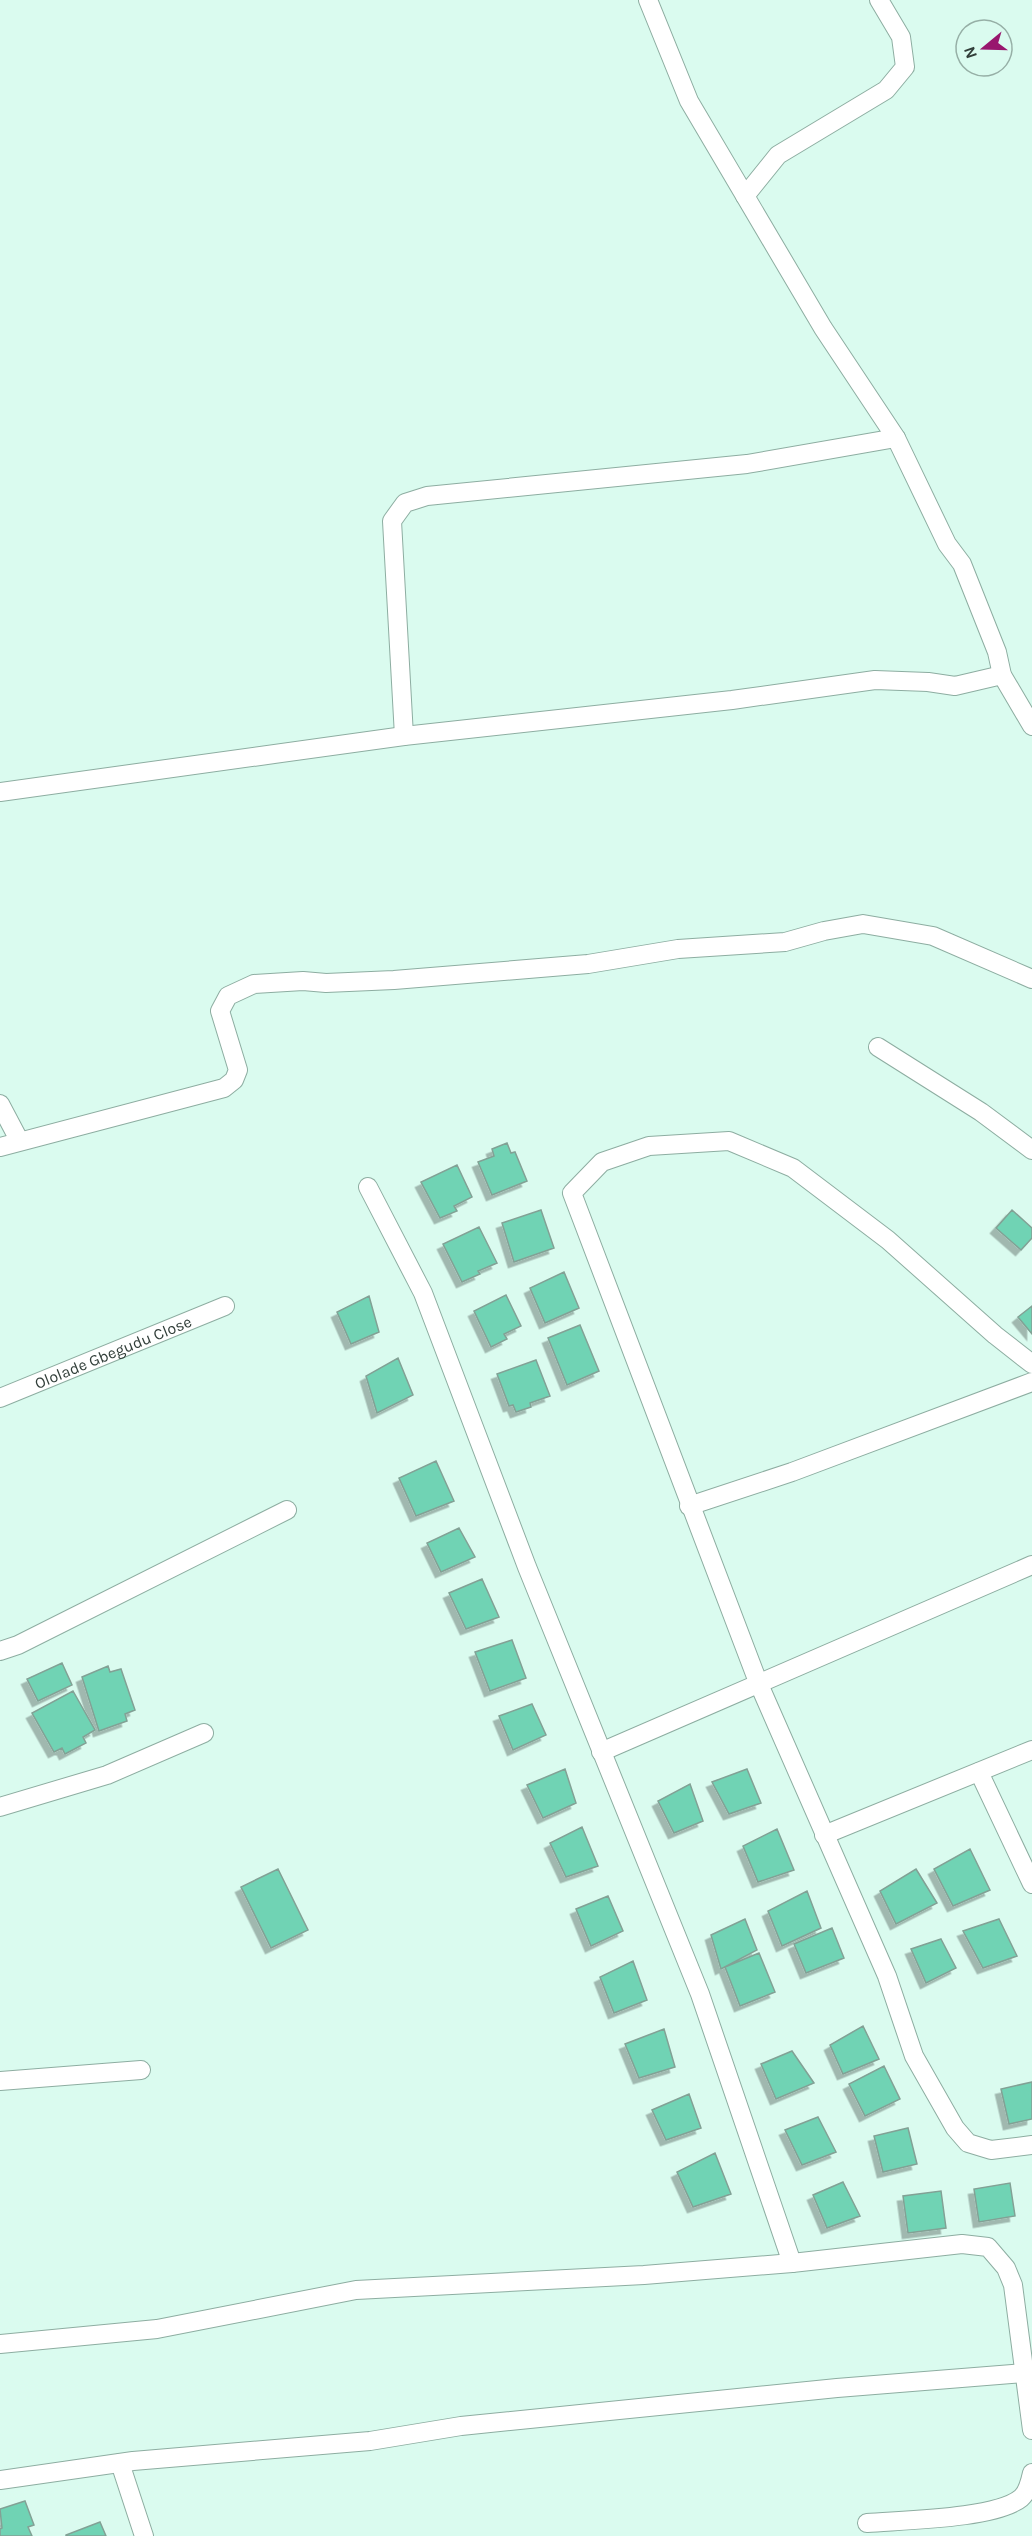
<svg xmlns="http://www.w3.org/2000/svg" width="1032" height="2536" font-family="Karla,sans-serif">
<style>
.building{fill:#70d3b4;stroke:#82a195;stroke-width:1.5;filter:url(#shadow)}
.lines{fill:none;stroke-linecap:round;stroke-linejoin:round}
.street-casing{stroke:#8dada1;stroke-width:20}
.street{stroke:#fff;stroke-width:18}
.labels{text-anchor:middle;stroke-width:4.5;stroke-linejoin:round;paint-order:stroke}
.street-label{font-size:16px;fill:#313e39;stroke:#dafbef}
</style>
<defs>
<filter id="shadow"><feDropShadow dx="-5.5" dy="5.5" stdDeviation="0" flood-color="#0004"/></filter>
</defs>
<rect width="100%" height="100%" fill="#dafbef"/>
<path class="building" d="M507 1143 511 1153 515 1152 527 1181 492 1195 478 1162 494 1156 492 1149Z
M457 1165 472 1197 454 1206 457 1211 440 1218 421 1182Z
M541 1210 554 1248 514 1262 502 1223Z
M1012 1210 1032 1228V1238L1021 1250 996 1228Z
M479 1227 497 1263 478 1271 480 1274 462 1282 443 1244Z
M564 1272 579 1308 545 1323 530 1288Z
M506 1295 521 1326 504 1334 507 1339 491 1347 474 1311Z
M369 1296 379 1332 351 1344 337 1312Z
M1032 1306V1334L1018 1317Z
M580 1325 599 1371 567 1385 548 1338Z
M398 1358 413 1395 377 1413 366 1376Z
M536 1360 550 1396 530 1403 531 1407 516 1412 513 1405 509 1406 497 1374Z
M436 1461 454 1501 416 1516 399 1478Z
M459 1528 475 1557 441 1572 427 1543Z
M482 1579 499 1617 466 1629 449 1593Z
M512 1640 526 1678 490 1691 475 1652Z
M62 1663 72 1685 38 1701 27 1679Z
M108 1666 110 1672 121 1669 135 1710 125 1714 127 1721 99 1731 82 1677Z
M73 1691 95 1730 83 1737 86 1743 65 1754 62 1748 54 1752 32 1713Z
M532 1704 546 1735 513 1750 499 1716Z
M565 1769 576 1803 543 1818 527 1785Z
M747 1769 761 1803 729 1814 712 1782Z
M690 1784 703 1821 674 1833 658 1801Z
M582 1827 598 1866 566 1877 550 1843Z
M777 1829 794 1870 758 1882 743 1846Z
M970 1849 990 1890 953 1906 934 1869Z
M278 1869 308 1930 271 1948 241 1887Z
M916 1869 937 1903 896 1924 880 1891Z
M807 1891 821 1928 782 1946 768 1911Z
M608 1896 623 1931 591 1946 576 1909Z
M745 1919 757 1950 721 1969 711 1935Z
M999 1919 1017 1956 983 1968 963 1931Z
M832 1928 844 1958 806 1973 794 1944Z
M941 1939 956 1968 926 1983 911 1949Z
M759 1953 775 1992 740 2006 725 1967Z
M633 1961 647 2000 614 2013 600 1977Z
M863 2026 879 2059 843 2074 830 2045Z
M664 2029 675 2067 639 2078 625 2044Z
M792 2051 814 2083 776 2099 761 2064Z
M884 2066 900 2099 865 2116 849 2084Z
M1032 2082V2119L1009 2124 1001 2089Z
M689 2094 701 2128 666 2140 652 2110Z
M818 2117 836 2152 802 2165 785 2130Z
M908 2128 917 2164 883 2172 874 2136Z
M715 2153 731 2194 693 2207 677 2172Z
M843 2182 860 2216 827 2228 813 2195Z
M1010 2183 1015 2216 979 2222 974 2189Z
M941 2191 946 2228 908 2233 903 2196Z
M25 2501 34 2525 28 2527 32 2536H0V2529L2 2528 0 2509Z
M100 2522 106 2536H66V2535Z"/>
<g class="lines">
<g class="street-casing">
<g id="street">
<path d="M648 0 689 101 823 328 896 438 947 544 962 564 997 652 1002 675 1032 726"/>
<path d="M745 196 778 155 886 90 905 67 901 37 879 0"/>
<path d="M404 736 392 521 405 503 427 496 747 464 896 438"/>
<path d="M0 792 404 736 732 700 875 680 928 682 955 686 1002 675"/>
<path d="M878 1047 981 1112 1032 1150"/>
<path d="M0 1104 19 1140"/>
<path d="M0 1147 224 1088 234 1080 238 1070 220 1011 228 996 254 984 303 981 326 983 394 980 588 964 678 949 785 942 824 931 863 924 933 936 1032 979"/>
<path d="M368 1187 423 1293 527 1567 700 1994 792 2263"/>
<path d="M1032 1364 995 1335 888 1240 793 1168 729 1141 649 1146 602 1162 572 1193 758 1682 887 1976 914 2056 955 2128 968 2143 991 2150 1032 2145"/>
<path id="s1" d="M0 1398 225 1306"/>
<path d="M689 1506 792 1472 1032 1382"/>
<path d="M0 1651 18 1645 287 1510"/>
<path d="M601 1752 1032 1565"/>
<path d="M979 1772 1032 1884"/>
<path d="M0 1807 107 1775 204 1733"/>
<path d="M824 1835 1032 1750"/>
<path d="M0 2081 141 2070"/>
<path d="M0 2344 157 2329 356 2290 644 2275 792 2263 962 2244 988 2247 1006 2268 1013 2285 1032 2430"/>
<path d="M120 2463 144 2536"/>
<path d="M0 2480 133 2461 370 2441 461 2426 837 2388 1025 2373"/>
<path d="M867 2523C902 2520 996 2519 1021 2498 1028 2492 1030 2482 1032 2473"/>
</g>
</g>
<use href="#street" class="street"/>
</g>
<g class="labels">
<g class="street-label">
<text dy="6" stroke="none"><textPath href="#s1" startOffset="122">Ololade Gbegudu Close</textPath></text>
</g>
</g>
<g transform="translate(984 48) rotate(251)"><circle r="28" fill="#dafbef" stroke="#96afa6" stroke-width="1.5"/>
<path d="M0-4.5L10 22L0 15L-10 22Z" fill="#98176e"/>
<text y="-9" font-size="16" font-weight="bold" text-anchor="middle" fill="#313e39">N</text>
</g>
</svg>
